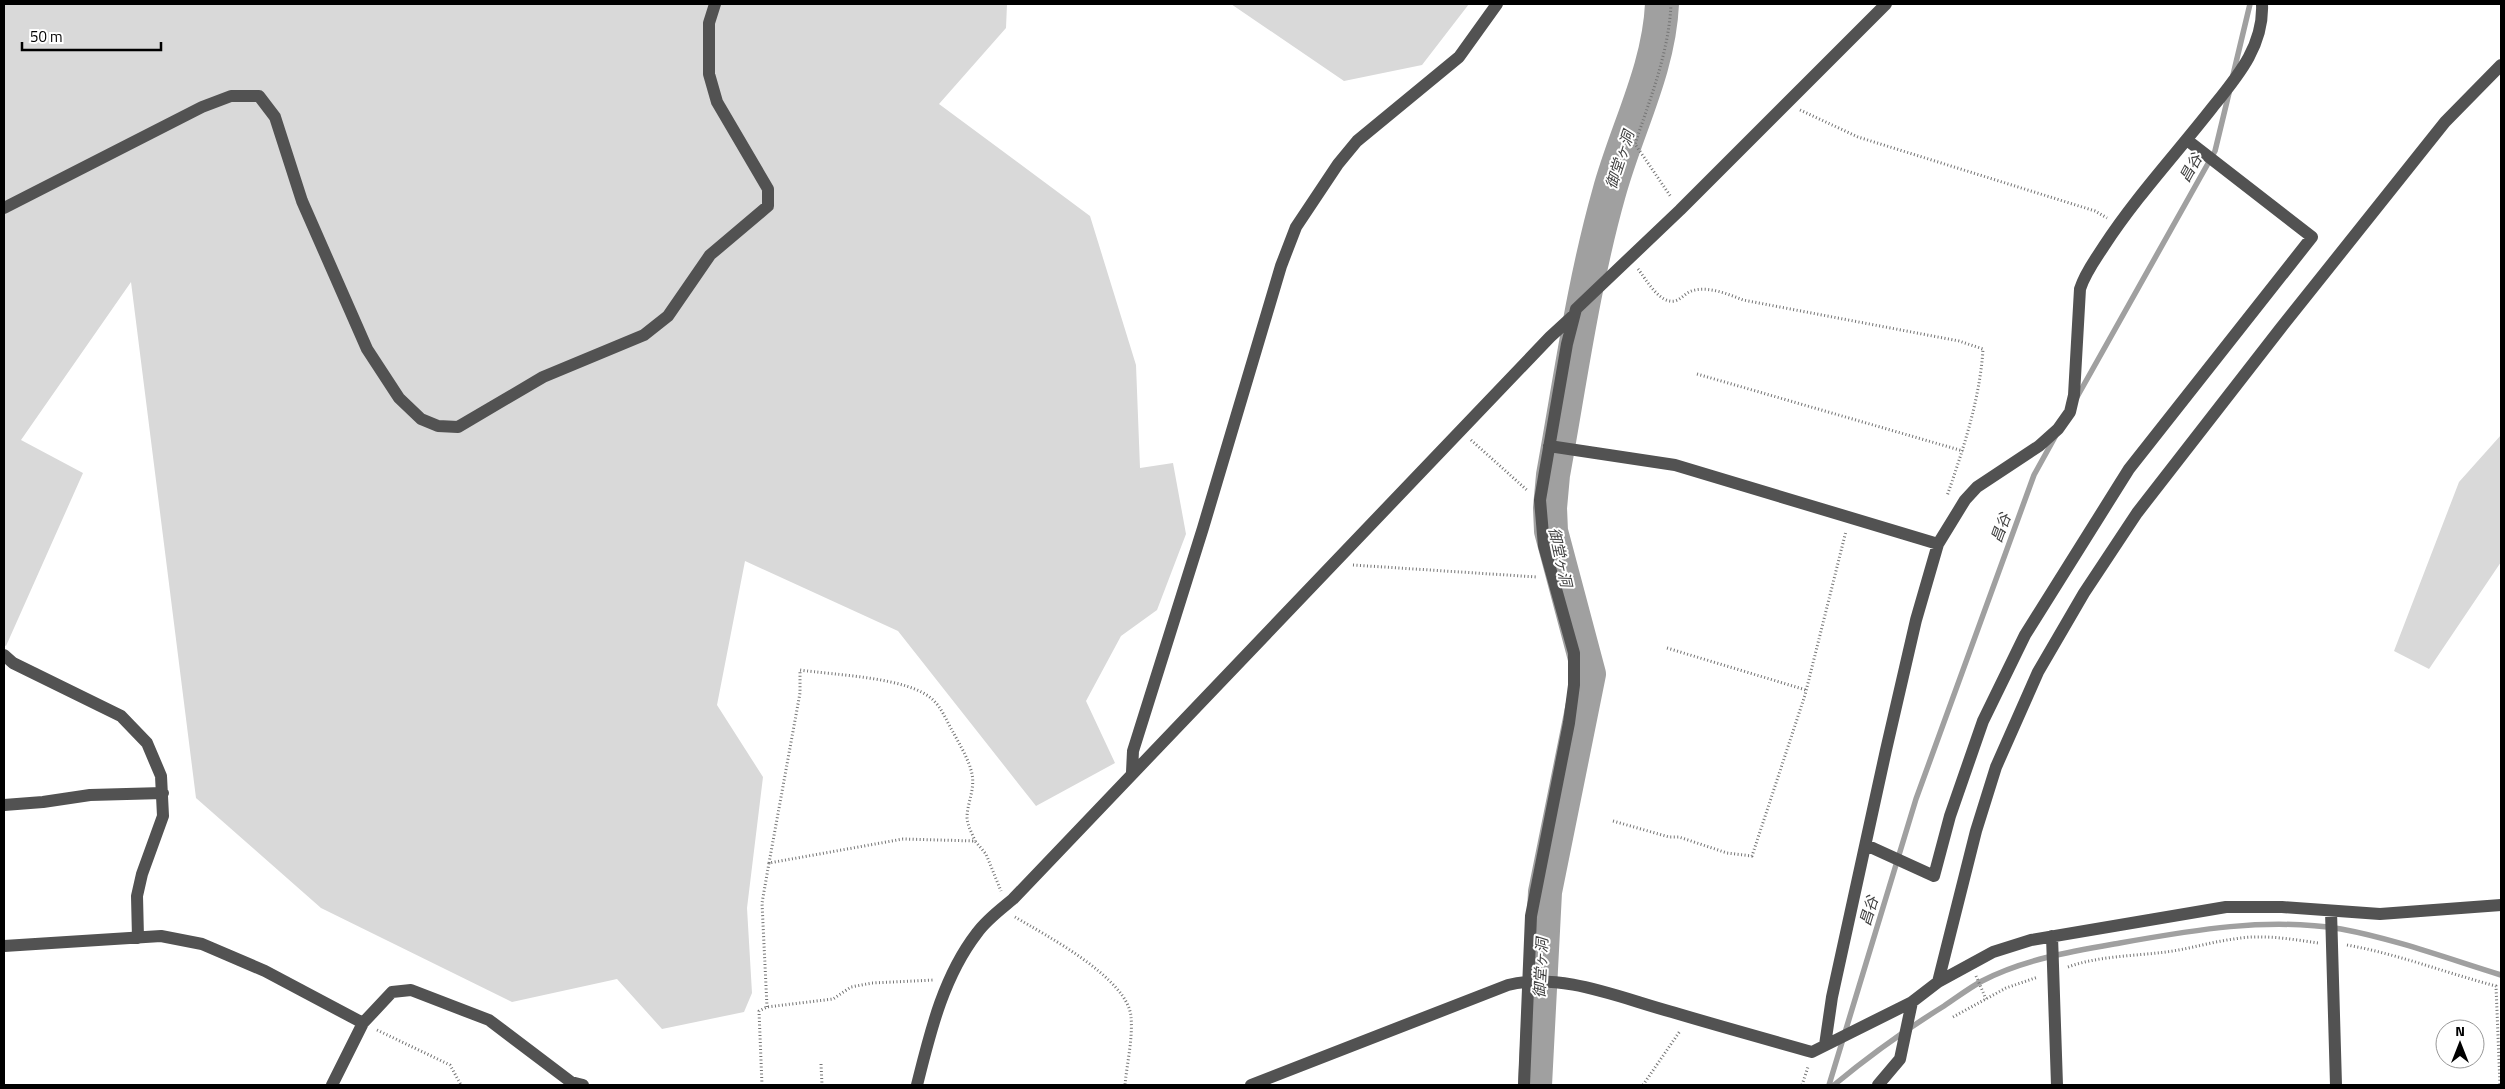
<svg xmlns="http://www.w3.org/2000/svg" width="2505" height="1089" font-family="'Titillium Web','Noto Sans JP',sans-serif">
<style>
.green{fill:#d9d9d9}
.lines{fill:none;stroke-linecap:round;stroke-linejoin:round}
.stream{stroke:#a0a0a0;stroke-width:5.5}
.river{stroke:#a0a0a0;stroke-width:34}
.path{stroke:#747474;stroke-width:3;stroke-dasharray:1 2.5;stroke-linecap:butt}
.minor{stroke:#525252;stroke-width:12}
.labels{text-anchor:middle;stroke-width:4;stroke-linejoin:round;paint-order:stroke}
.water-label{font-size:15px;font-style:italic;fill:#414141;stroke:#fff}
</style>
<rect width="100%" height="100%" fill="#fff"/>
<path class="green" d="M4 4H1007L1006 28 939 104 1090 216 1136 365 1140 468 1173 463 1186 534 1157 610 1121 636 1086 701 1115 763 1036 806 898 631 745 561 717 705 763 777 747 908 752 993 744 1012 662 1029 617 979 512 1002 321 908 196 798 131 282 21 440 83 473 6 646 4 645Z
M1231 4H1469L1422 65 1344 81Z
M2501 435V562L2429 669 2394 651 2459 482Z"/>
<g class="lines">
<path class="stream" d="M2233 75 2250 4
M2077 397 2215 151 2229 93
M1829 1085 1916 799 2034 475 2055 437
M1834 1085C1869 1056 1905 1030 1944 1006 1956 998 1969 988 1982 981 2024 959 2074 951 2120 943 2193 930 2267 917 2341 929 2395 939 2449 959 2501 975"/>
<path class="river" d="M1535 1085 1545 892 1589 674 1551 531 1550 508 1553 475C1570 382 1583 285 1609 193 1626 130 1659 70 1662 4"/>
<path class="path" d="M1671 4C1669 52 1650 99 1635 144L1671 197
M1800 110 1858 137 2095 211 2107 218
M1638 269C1646 279 1659 304 1675 301 1682 299 1687 291 1695 290 1711 287 1728 294 1743 300L1959 341 1983 349C1980 399 1963 450 1947 496
M1697 374 1963 451
M1471 440 1528 491
M1353 565 1537 577
M1667 648 1806 690
M1613 821 1669 837H1679L1727 853 1752 856 1805 695 1846 531
M769 863 800 693V670C833 675 910 677 933 700 942 708 947 722 953 732 960 745 969 760 972 774 975 789 968 801 967 816 967 825 972 833 975 841
M1015 917C1045 935 1128 978 1131 1017 1133 1038 1127 1063 1125 1085
M2347 945C2398 954 2446 973 2496 986L2500 1085
M2068 967C2098 956 2134 956 2166 952 2189 949 2211 942 2234 939 2262 934 2291 939 2318 943
M1976 976 1986 999
M767 1007 762 903 769 863 903 839 975 841 986 854 1001 891
M1953 1017 2006 988 2038 977
M377 1030 450 1065 461 1085
M821 1064 822 1085
M762 1085 759 1011 767 1007 833 999 851 987 872 983 934 980
M1643 1085 1680 1031
M1802 1085 1808 1067"/>
<path class="minor" d="M4 208 202 107 231 96H259L275 117 302 201 367 349 399 398 421 419 438 426 458 427 543 377 644 335 668 316 710 255 768 206V189L717 102 709 74V23L715 4
M1549 446 1675 465 1938 544
M4 655 13 663 121 716 147 743 161 776 163 816 142 874 137 896 138 938
M1132 772 1133 751 1203 528 1281 266 1296 227 1338 164 1357 141 1459 57 1497 4
M4 805 43 802 90 795 163 793
M1866 845 1934 876 1950 816 1983 721 2025 635 2129 469 2312 237 2187 140
M2331 911 2336 1085
M2052 936 2057 1085
M4 946 161 936 202 944 265 971 363 1023
M1938 982 1976 831 1996 767 2038 672 2084 593 2137 513 2280 329 2445 122 2501 65
M1825 1045 1832 997 1886 750 1916 620 1938 544 1965 500 1977 487 2039 446 2058 429 2070 412 2074 395 2080 289C2085 273 2095 260 2104 246 2136 197 2176 154 2212 108 2237 77 2264 46 2262 4
M332 1085 363 1023 392 992 411 990 489 1020 571 1082 583 1085
M917 1085C930 1033 943 977 977 933 986 920 1001 909 1013 899L1550 337 1574 315
M1251 1085 1508 985C1562 972 1620 998 1672 1012 1719 1026 1766 1039 1812 1052L1912 1002 1938 982 1993 952 2031 940 2226 907H2282L2380 914 2501 905
M1524 1085 1531 916 1569 723 1574 685V653L1544 546 1540 500 1567 344 1576 309 1680 210 1886 4
M1878 1085 1900 1059 1912 1002"/>
</g>
<g class="labels">
<g class="water-label">
<text transform="translate(1620 160) rotate(-72)" y="5">御堂ヶ洞</text>
<text transform="translate(2191 168) rotate(-61)" y="5">昌谷</text>
<text transform="translate(2001 528) rotate(-70)" y="5">昌谷</text>
<text transform="translate(1560 557) rotate(78)" y="5">御堂ヶ洞</text>
<text transform="translate(1869 911) rotate(-73)" y="5">昌谷</text>
<text transform="translate(1541 968) rotate(-87)" y="5">御堂ヶ洞</text>
</g>
</g>
<rect width="2505" height="1089" fill="none" stroke="#000000" stroke-width="10"/>
<g transform="translate(2460 1044)"><circle r="24" fill="#ffffff" stroke="#999999"/>
<path d="M0-4L9 19L0 12L-9 19Z" fill="#000000"/>
<text y="-8" font-size="14" font-weight="bold" text-anchor="middle" fill="#000000">N</text>
</g>
<path d="M22 42v8h139v-8" fill="none" stroke="#000000" stroke-width="2.5"/>
<text x="30" y="42" font-size="15" fill="#000000" stroke="#ffffff" stroke-width="4" paint-order="stroke">50 m</text>
</svg>
